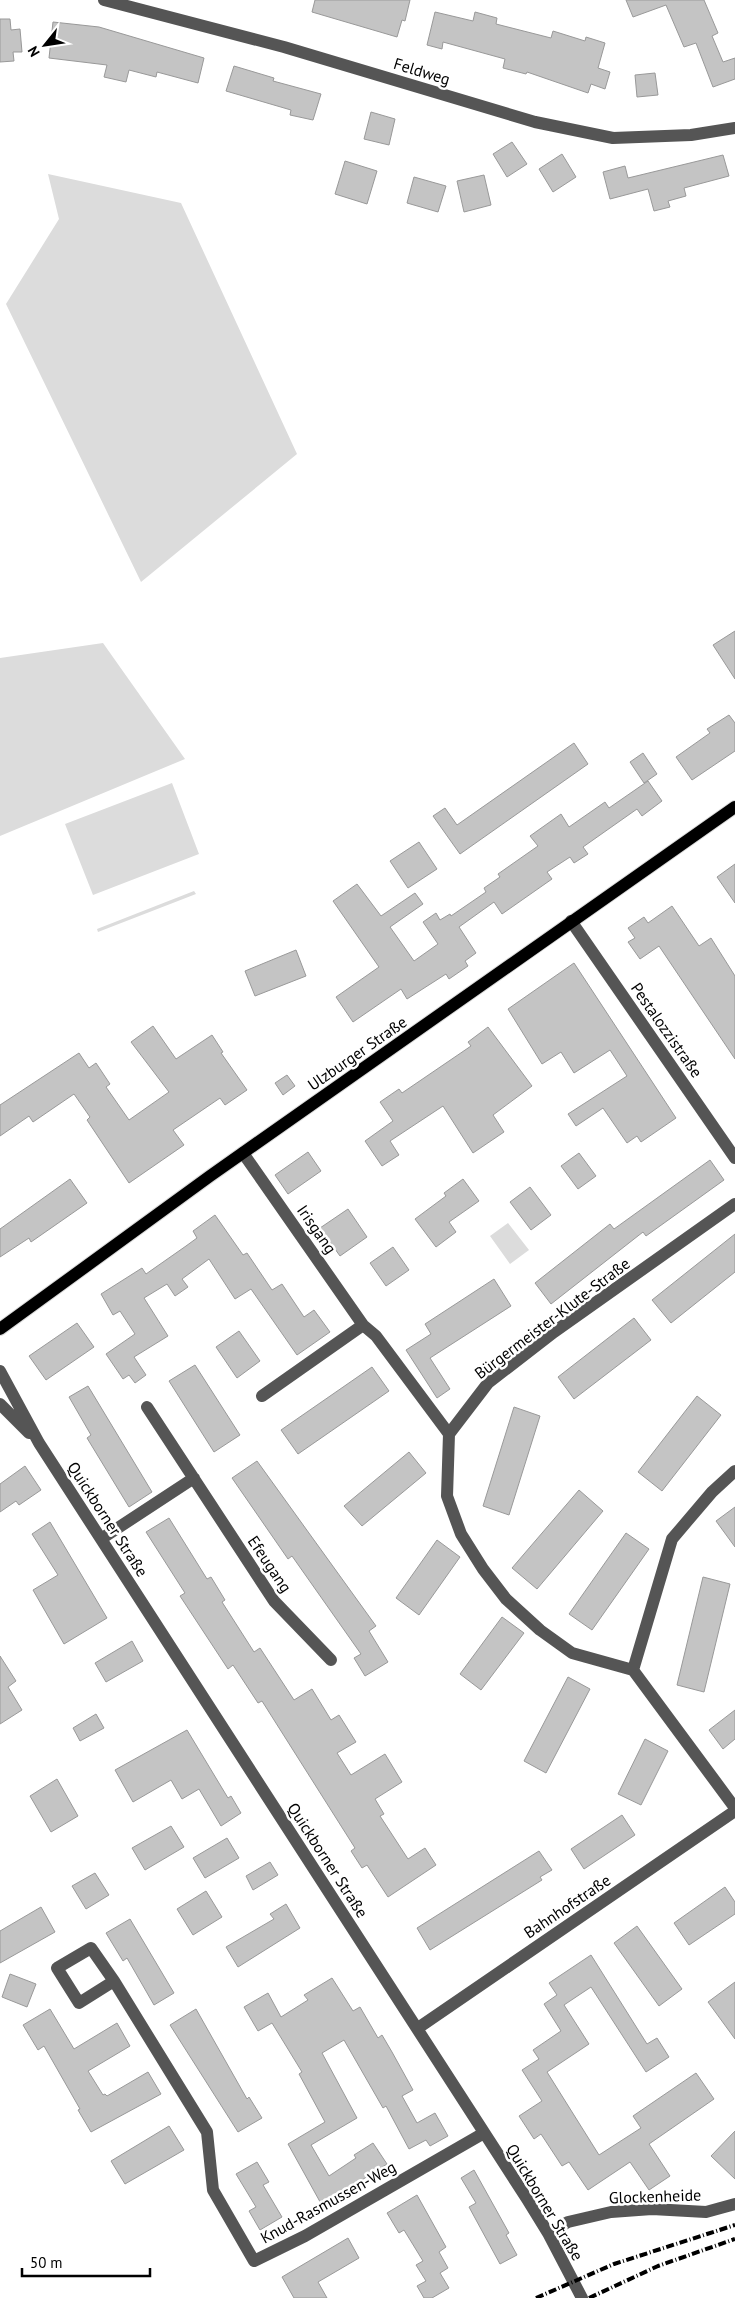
<svg xmlns="http://www.w3.org/2000/svg" width="735" height="2298" font-family="'PT Sans',sans-serif">
<style>
.green{fill:#dcdcdc}
.building{fill:#c4c4c4;stroke:#999}
.lines{fill:none;stroke-linecap:round;stroke-linejoin:round}
.major-casing{stroke:#dbdbdb;stroke-width:14}
.minor{stroke:#555;stroke-width:12}
.major{stroke:#000;stroke-width:12}
.rail{stroke:#000;stroke-width:4;stroke-dasharray:8 2.5 1 2.5;stroke-linecap:butt}
.labels{text-anchor:middle;stroke-width:5;stroke-linejoin:round;paint-order:stroke}
.street-label{font-size:16px;fill:#000;stroke:#fff}
</style>
<rect width="100%" height="100%" fill="#fff"/>
<path class="green" d="M48 174 181 203 297 454 141 582 6 304 59 219Z
M103 643 185 759 0 836V658Z
M172 783 199 854 93 895 65 824Z
M194 891 196 894 98 932 97 929Z
M508 1223 529 1250 510 1264 490 1236Z"/>
<path class="building" d="M315 0H410L405 21 402 20 397 37 312 12Z
M626 0H704L718 33 712 36 723 62 735 58V79L713 87 696 43 684 47 666 5 633 17Z
M435 12 473 21 475 12 497 18 496 24 551 38 553 31 585 41 586 37 605 43 598 68 610 72 605 89 591 84 588 93 527 72 526 74 503 68 505 59 443 42 442 49 427 45Z
M0 19H10L11 30 20 29 22 52H13L14 61 0 62Z
M53 22 99 27 204 58 198 83 157 72 156 77 129 70 126 82 104 77 107 65 49 58Z
M234 66 274 78 273 81 321 94 313 120 290 115 291 110 226 91Z
M655 73 658 95 637 97 635 75Z
M371 112 395 119 389 145 364 139Z
M512 142 527 164 507 177 493 154Z
M562 154 576 177 553 192 539 169Z
M723 155 729 176 684 188 686 196 668 201 670 207 654 211 648 189 610 199 603 172 625 166 628 178Z
M345 161 377 171 367 204 335 194Z
M484 175 491 205 464 212 457 181Z
M414 177 446 186 438 212 407 203Z
M735 631V679L713 645Z
M729 715 735 723V751L692 780 676 757 710 733 707 729Z
M574 743 588 764 460 854 433 816 445 808 457 825Z
M643 753 657 774 644 783 630 762Z
M648 781 662 801 642 816 637 809 583 847 588 854 574 863 570 857 547 872 552 879 502 914 494 902 459 927 476 953 465 961 468 966 449 979 446 974 407 999 401 989 353 1022 336 997 379 967 333 901 357 884 381 916 415 893 423 904 390 927 414 961 438 944 423 922 436 913 440 920 450 914 451 916 486 892 484 888 500 877 498 874 538 846 530 836 561 814 569 827 605 802 609 808Z
M419 842 437 869 408 888 390 861Z
M735 864V903L717 877Z
M672 906 699 946 711 938 735 976V1059L659 946 640 959 628 942 635 938 628 928 644 917 648 923Z
M296 950 306 976 255 996 245 971Z
M574 963 676 1118 641 1142 637 1136 627 1143 603 1108 576 1126 568 1114 627 1076 610 1050 574 1073 561 1052 542 1064 508 1009Z
M153 1026 176 1059 212 1035 223 1052 221 1053 247 1090 225 1105 220 1098 173 1130 184 1145 129 1183 87 1120 90 1117 74 1094 33 1122 29 1116 0 1136V1105L79 1053 89 1068 96 1063 110 1084 106 1087 129 1120 169 1092 131 1042Z
M488 1027 532 1086 493 1115 504 1132 473 1153 443 1106 390 1141 399 1155 382 1166 365 1141 393 1121 380 1102 399 1089 402 1093 471 1046 468 1042Z
M287 1075 295 1086 283 1095 275 1083Z
M308 1152 321 1171 288 1194 275 1175Z
M579 1153 596 1176 578 1189 561 1166Z
M710 1160 724 1180 646 1236 643 1232 551 1304 535 1283 610 1224 614 1229Z
M70 1179 87 1203 31 1242 29 1238 0 1257V1229Z
M463 1179 479 1201 449 1222 456 1232 436 1247 415 1219 446 1196 444 1193Z
M530 1187 551 1215 531 1230 510 1202Z
M348 1209 367 1237 340 1256 320 1228Z
M215 1215 243 1255 247 1253 272 1290 282 1284 304 1317 314 1310 330 1332 297 1355 251 1289 235 1299 209 1259 182 1279 188 1287 175 1296 167 1284 144 1298 168 1336 134 1357 146 1375 135 1383 129 1375 123 1379 106 1354 135 1334 120 1311 113 1315 101 1294 142 1268 146 1274 186 1246 197 1238 193 1231Z
M735 1234V1272L671 1323 652 1300Z
M393 1247 409 1270 386 1286 370 1263Z
M494 1279 511 1306 430 1358 450 1389 437 1398 406 1350 431 1334 425 1324Z
M634 1318 651 1340 574 1399 558 1377Z
M77 1323 94 1347 46 1380 29 1356Z
M239 1331 260 1361 237 1378 216 1347Z
M195 1365 240 1435 214 1452 169 1381Z
M372 1367 389 1391 298 1454 281 1430Z
M88 1386 152 1492 129 1507 87 1438 91 1435 69 1397Z
M697 1396 721 1415 662 1491 638 1472Z
M514 1407 540 1416 509 1515 483 1506Z
M409 1452 426 1473 362 1526 344 1506Z
M257 1461 376 1626 369 1631 388 1662 365 1676 354 1658 361 1654 292 1556 288 1559 232 1478Z
M25 1466 41 1490 19 1505 16 1501 0 1512V1484Z
M579 1490 603 1511 537 1589 512 1568Z
M735 1507V1547L716 1521Z
M169 1518 207 1579 211 1577 225 1600 222 1602 254 1652 260 1648 294 1700 312 1689 331 1720 339 1715 356 1742 337 1753 351 1775 385 1754 402 1782 375 1799 384 1814 380 1816 408 1859 425 1848 436 1865 388 1897 367 1865 362 1868 351 1851 355 1848 262 1701 258 1703 233 1665 228 1669 180 1596 185 1593 146 1532Z
M50 1522 107 1618 64 1644 33 1590 58 1575 32 1534Z
M626 1533 649 1549 592 1630 569 1614Z
M437 1540 460 1557 419 1615 396 1598Z
M703 1577 730 1584 704 1692 677 1685Z
M502 1617 524 1633 481 1690 460 1674Z
M132 1641 143 1661 106 1682 95 1663Z
M0 1656 16 1681 8 1687 22 1710 0 1724Z
M568 1677 590 1689 546 1773 524 1761Z
M735 1710V1739L723 1749 709 1730Z
M96 1714 104 1728 80 1741 73 1728Z
M187 1730 228 1798 231 1796 241 1813 221 1826 199 1789 182 1799 171 1780 133 1802 115 1770Z
M645 1739 668 1751 641 1805 618 1794Z
M57 1779 78 1816 51 1832 30 1796Z
M622 1815 635 1835 584 1869 571 1849Z
M171 1826 184 1847 145 1870 132 1848Z
M227 1838 239 1858 205 1878 193 1858Z
M539 1851 552 1870 540 1877 542 1880 430 1950 417 1928Z
M270 1862 278 1875 253 1890 246 1876Z
M95 1873 109 1895 86 1909 72 1886Z
M725 1887 735 1902V1914L689 1945 674 1923Z
M206 1891 222 1917 193 1935 177 1909Z
M286 1904 300 1928 238 1967 226 1947 274 1919 270 1914Z
M41 1907 55 1932 0 1963V1931Z
M130 1919 174 1993 154 2005 127 1958 123 1961 106 1933Z
M637 1926 682 1989 659 2006 614 1943Z
M591 1955 647 2044 657 2038 669 2057 646 2072 591 1987 564 2005 589 2044 547 2072 599 2155 641 2128 633 2116 696 2073 714 2099 649 2144 670 2176 649 2190 630 2162 588 2190 569 2162 562 2166 541 2134 534 2139 519 2116 542 2101 522 2070 539 2059 533 2050 561 2031 544 2004 557 1995 549 1983Z
M10 1974 36 1984 27 2007 2 1997Z
M332 1978 353 2011 360 2007 378 2038 382 2035 392 2052 413 2090 402 2096 417 2123 435 2113 448 2136 430 2146 426 2140 409 2149 386 2106 383 2108 344 2040 322 2053 357 2118 311 2145 329 2176 356 2158 354 2155 373 2143 387 2164 346 2190 348 2193 324 2209 288 2144 325 2122 299 2074 302 2072 272 2023 258 2031 244 2007 268 1993 281 2017 308 2000 304 1995Z
M735 1982V2039L708 2002Z
M50 2009 74 2049 117 2023 130 2046 88 2071 103 2095 105 2094 107 2096 148 2072 161 2094 91 2132 78 2110 80 2109 44 2046 38 2050 23 2025Z
M196 2009 247 2099 249 2097 262 2118 238 2132 170 2025Z
M169 2126 184 2150 125 2184 111 2161Z
M735 2131V2179L711 2156Z
M257 2162 269 2182 263 2185 282 2217 260 2230 249 2211 256 2207 236 2174Z
M474 2170 509 2233 506 2235 517 2255 500 2264 469 2207 476 2203 461 2178Z
M417 2195 446 2247 439 2252 448 2268 440 2273 449 2288 432 2298H424L417 2286 426 2281 416 2265 423 2261 404 2230 399 2233 387 2213Z
M348 2238 359 2258 318 2282 327 2298H294L282 2277Z"/>
<g class="lines">
<g class="major-casing">
<path id="major" d="M0 1329 210 1176 735 807"/>
</g>
<path class="minor" d="M104 0 284 47 535 122 613 138 691 135 735 128
M571 921 735 1158
M243 1153 363 1325 376 1336 449 1434
M0 1371 39 1443 527 2199 548 2233 582 2298
M262 1396 363 1325
M0 1404 29 1433
M147 1407 274 1601 331 1660
M735 1471 712 1492 672 1539 633 1670 735 1808
M101 1539 194 1478
M633 1670 572 1653 540 1630 506 1599 483 1569 461 1534 447 1496 449 1434 488 1383 554 1332 735 1204
M114 1981 79 2003 57 1968 91 1948 114 1981 207 2132 213 2190 254 2261 305 2236 484 2133
M418 2028 735 1811
M548 2233 568 2222 611 2212 652 2209 706 2212 735 2204"/>
<use href="#major" class="major"/>
<path class="rail" d="M536 2298 614 2264 735 2225
M589 2298 658 2266 735 2239"/>
</g>
<g class="labels">
<g class="street-label">
<text transform="translate(422 71) rotate(17)" y="6">Feldweg</text>
<text transform="translate(667 1030) rotate(55)" y="6">Pestalozzistraße</text>
<text transform="translate(357 1053) rotate(-35)" y="6">Ulzburger Straße</text>
<text transform="translate(317 1229) rotate(55)" y="6">Irisgang</text>
<text transform="translate(552 1318) rotate(-37)" y="6">Bürgermeister-Klute-Straße</text>
<text transform="translate(108 1519) rotate(57)" y="6">Quickborner Straße</text>
<text transform="translate(270 1564) rotate(56)" y="6">Efeugang</text>
<text transform="translate(328 1860) rotate(57)" y="6">Quickborner Straße</text>
<text transform="translate(567 1906) rotate(-34)" y="6">Bahnhofstraße</text>
<text transform="translate(655 2196) rotate(-2)" y="6">Glockenheide</text>
<text transform="translate(328 2202) rotate(-29)" y="6">Knud-Rasmussen-Weg</text>
<text transform="translate(545 2202) rotate(59)" y="6">Quickborner Straße</text>
</g>
</g>
<g transform="translate(45 45) rotate(240)" stroke="#ffffff" stroke-width="4" paint-order="stroke">
<path d="M0-4L9 19L0 12L-9 19Z" fill="#000000"/>
<text y="-8" font-size="14" font-weight="bold" text-anchor="middle" fill="#000000">N</text>
</g>
<path d="M22 2268v8h128v-8" fill="none" stroke="#000000" stroke-width="2.5"/>
<text x="30" y="2268" font-size="15" fill="#000000" stroke="#ffffff" stroke-width="4" paint-order="stroke">50 m</text>
</svg>
